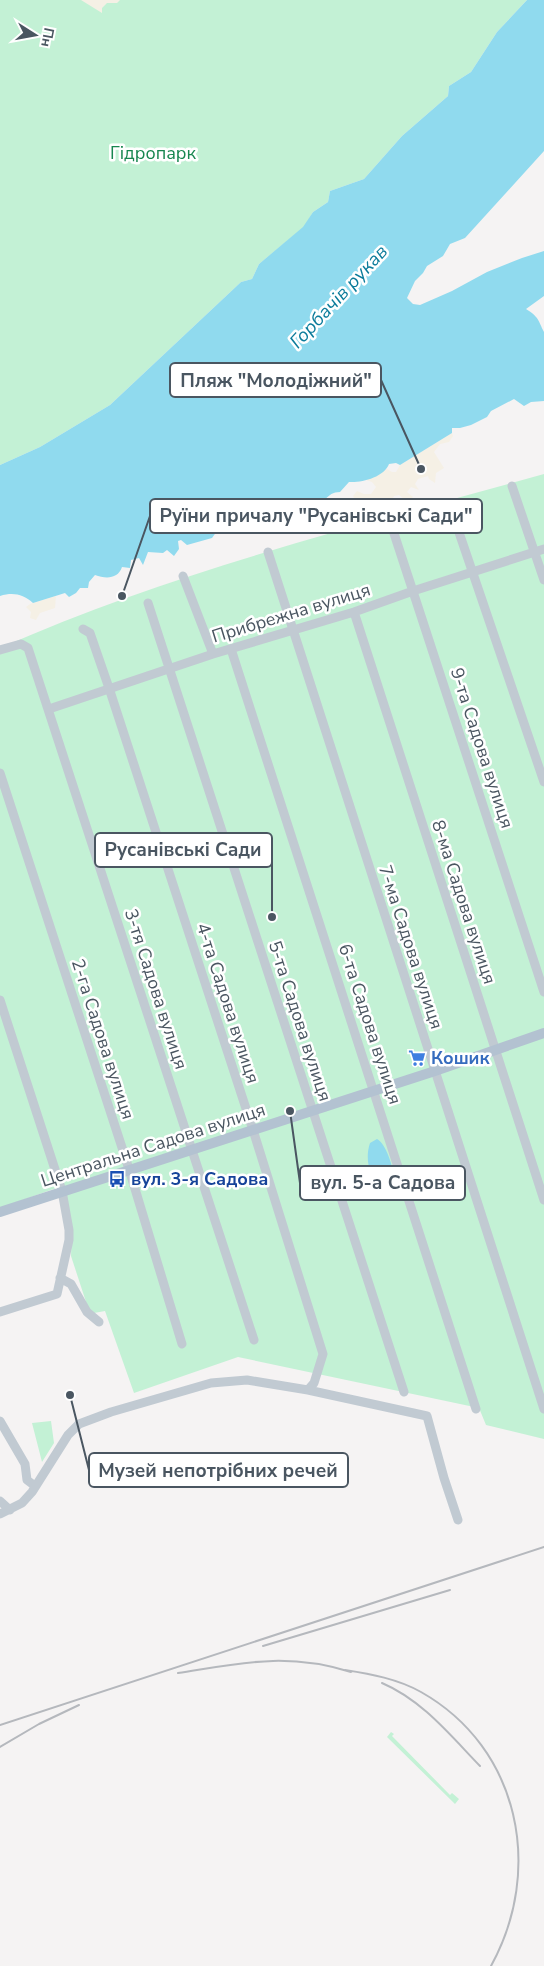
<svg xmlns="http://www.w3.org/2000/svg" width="544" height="1966" font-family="'Nunito Sans',sans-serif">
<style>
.green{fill:#c3f1d5}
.sand{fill:#f5f0e5}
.water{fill:#90daee}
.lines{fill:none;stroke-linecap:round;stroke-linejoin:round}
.minor{stroke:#c1cad2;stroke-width:9}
.major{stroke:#b3c2d1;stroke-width:10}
.rail{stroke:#b5b8bd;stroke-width:2}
.labels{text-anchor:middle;stroke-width:5;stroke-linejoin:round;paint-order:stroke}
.park-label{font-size:18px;fill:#17864f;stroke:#fff}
.street-label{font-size:18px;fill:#4a5661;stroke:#fff}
.shop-label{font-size:18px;font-weight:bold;fill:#366cbe;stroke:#fff;text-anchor:start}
.transit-label{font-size:18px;font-weight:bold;fill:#164399;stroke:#fff;text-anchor:start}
.water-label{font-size:19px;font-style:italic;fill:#0c7c9b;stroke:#fff}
.leader{fill:none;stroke:#4a5661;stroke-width:2}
.callout-dot{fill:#4a5661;stroke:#fff;stroke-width:2}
.callout{fill:#fff;stroke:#4a5661;stroke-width:2}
.callout-label{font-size:19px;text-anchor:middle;font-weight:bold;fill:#4a5661}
</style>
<rect width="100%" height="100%" fill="#f5f3f3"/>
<path class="green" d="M0 0H527L497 32 471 72 449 86 448 96 402 136 364 179 330 191 328 202 313 212 304 227 259 264 252 279 241 282 110 405 40 447 0 465Z
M544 474V1439L486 1425 479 1408 238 1357 134 1393 105 1311 94 1313 88 1308 71 1256 72 1224 62 1186 0 1208V648C175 571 361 525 544 474Z
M51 1421 54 1443 42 1462 32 1423Z
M391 1732 394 1734 392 1736 450 1795 452 1793 459 1799 455 1804 387 1737Z"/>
<path class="sand" d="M81 0H120L117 3H107L102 8V13Z
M452 433 453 436 449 442 440 444 434 452 444 468 436 473 435 483 429 479 428 476 418 479 415 484 419 490 411 487 407 492 413 497 410 500H405L399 495 394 496 392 500 393 504 374 501 365 504 357 502 353 496 357 491 364 494H371L376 487 372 482 366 480 387 469 392 472H396L400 465Z
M56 596 55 608 40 613 36 620 30 618 31 612 26 607 30 604Z"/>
<path class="water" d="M527 0H544V151L465 238 450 244 443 256 427 266 423 273 415 281 407 298 413 304 420 305 452 291 487 272 522 258 544 251V296L526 309C539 317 538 320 544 332V401L531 402 524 406 514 399 491 411 487 417 471 425 460 428H452V433L400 465 396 463 389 464C384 477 362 483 349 482L340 492C326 492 324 505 312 510 301 515 287 511 276 515 274 516 272 518 269 519 260 522 251 518 242 524L235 522 217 531 212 538 187 545 181 540 178 541 179 549 174 556 167 550 163 553 148 552 143 565 139 558 131 560 130 568 122 567C118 579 106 579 95 575L89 582 88 588H80L76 593 69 597 65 593 33 603C23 594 13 592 0 596V465L40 447 110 405 241 282 252 279 259 264 303 227 313 212 328 202 330 191 364 179 402 136 448 96 449 86 471 72 497 32Z
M377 1139C389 1145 401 1189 390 1197L382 1195 379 1192C371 1176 364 1161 370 1143Z"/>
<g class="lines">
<path class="minor" d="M512 486 544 580
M449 503 544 782
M388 515 544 992
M268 552 544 1409
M183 576 213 654
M148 603 404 1392
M354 612 544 1200
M83 629 90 633 109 688 253 1130 323 1354 314 1383 308 1390
M231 649 476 1409
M0 650 21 644 28 648 254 1340
M49 709 213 654 354 612 413 591 544 549
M0 773 129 1169 182 1344
M0 1000 62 1191 69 1230V1240L57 1294 0 1312
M60 1278 71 1284 87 1312 99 1322
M0 1421 25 1464 27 1480 35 1486
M0 1501 10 1510
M0 1514 22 1503 32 1492 68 1435 79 1424 111 1412 211 1383 247 1380 308 1390 427 1416 444 1478 458 1520"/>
<path class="major" d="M0 1212 435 1071 544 1033"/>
<path class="rail" d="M263 1646 450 1590
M345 1670C371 1674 398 1679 421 1692 520 1748 544 1870 491 1966
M178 1673C242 1663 286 1652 351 1672
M382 1683C422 1700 450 1735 480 1766
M0 1725 544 1547
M0 1747 39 1724 79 1705"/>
</g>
<defs>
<g id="supermarket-bare" transform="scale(1.35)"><path d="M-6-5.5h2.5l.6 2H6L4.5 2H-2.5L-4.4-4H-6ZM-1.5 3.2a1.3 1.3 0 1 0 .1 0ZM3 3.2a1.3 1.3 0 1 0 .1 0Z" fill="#3f7fe0" stroke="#fff" stroke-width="2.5" paint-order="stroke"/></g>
<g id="bus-bare" transform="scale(1.35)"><path d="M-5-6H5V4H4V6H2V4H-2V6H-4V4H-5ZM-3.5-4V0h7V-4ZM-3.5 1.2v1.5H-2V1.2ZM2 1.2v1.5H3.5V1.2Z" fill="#1a4fb4" stroke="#fff" stroke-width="2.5" paint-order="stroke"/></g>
</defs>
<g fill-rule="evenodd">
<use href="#supermarket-bare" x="417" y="1058"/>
<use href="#bus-bare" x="117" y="1179"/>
</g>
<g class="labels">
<g class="park-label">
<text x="153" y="159">Гідропарк</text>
</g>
<g class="street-label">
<text transform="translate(291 613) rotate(-17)" y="6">Прибрежна вулиця</text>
<text transform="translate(482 748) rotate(72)" y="6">9-та Садова вулиця</text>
<text transform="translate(464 902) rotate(72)" y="6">8-ма Садова вулиця</text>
<text transform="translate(411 947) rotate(72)" y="6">7-ма Садова вулиця</text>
<text transform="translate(156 989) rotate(72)" y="6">3-тя Садова вулиця</text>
<text transform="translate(228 1003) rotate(72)" y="6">4-та Садова вулиця</text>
<text transform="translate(300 1021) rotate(72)" y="6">5-та Садова вулиця</text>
<text transform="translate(370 1024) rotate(72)" y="6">6-та Садова вулиця</text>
<text transform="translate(103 1039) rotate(72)" y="6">2-га Садова вулиця</text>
<text transform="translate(153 1145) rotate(-18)" y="6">Центральна Садова вулиця</text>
</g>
<g class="shop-label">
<text x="431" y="1064">Кошик</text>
</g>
<g class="transit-label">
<text x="131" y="1185">вул. 3-я Садова</text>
</g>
<g class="water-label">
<text transform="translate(338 296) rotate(-47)" y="7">Горбачів рукав</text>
</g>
</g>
<path class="leader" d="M421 469L381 380M122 596L150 516M272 917L272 850M290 1111L300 1183M70 1395L89 1470"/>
<g class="callout-dot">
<circle cx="421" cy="469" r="5"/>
<circle cx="122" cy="596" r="5"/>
<circle cx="272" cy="917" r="5"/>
<circle cx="290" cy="1111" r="5"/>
<circle cx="70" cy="1395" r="5"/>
</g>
<g class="callout">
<rect x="170" y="363" width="211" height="34" rx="5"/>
<rect x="150" y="499" width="332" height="34" rx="5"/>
<rect x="95" y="833" width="177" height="34" rx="5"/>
<rect x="300" y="1166" width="165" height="34" rx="5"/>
<rect x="89" y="1453" width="259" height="34" rx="5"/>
</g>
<g class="callout-label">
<text x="276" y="387">Пляж "Молодіжний"</text>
<text x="316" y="522">Руїни причалу "Русанівські Сади"</text>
<text x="183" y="856">Русанівські Сади</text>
<text x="383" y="1189">вул. 5-а Садова</text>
<text x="218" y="1477">Музей непотрібних речей</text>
</g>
<g transform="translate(35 35) rotate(101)" stroke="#ffffff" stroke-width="4" paint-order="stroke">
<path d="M0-4L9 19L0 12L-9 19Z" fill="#4a5661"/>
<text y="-8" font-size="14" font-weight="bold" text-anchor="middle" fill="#4a5661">Пн</text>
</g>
</svg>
